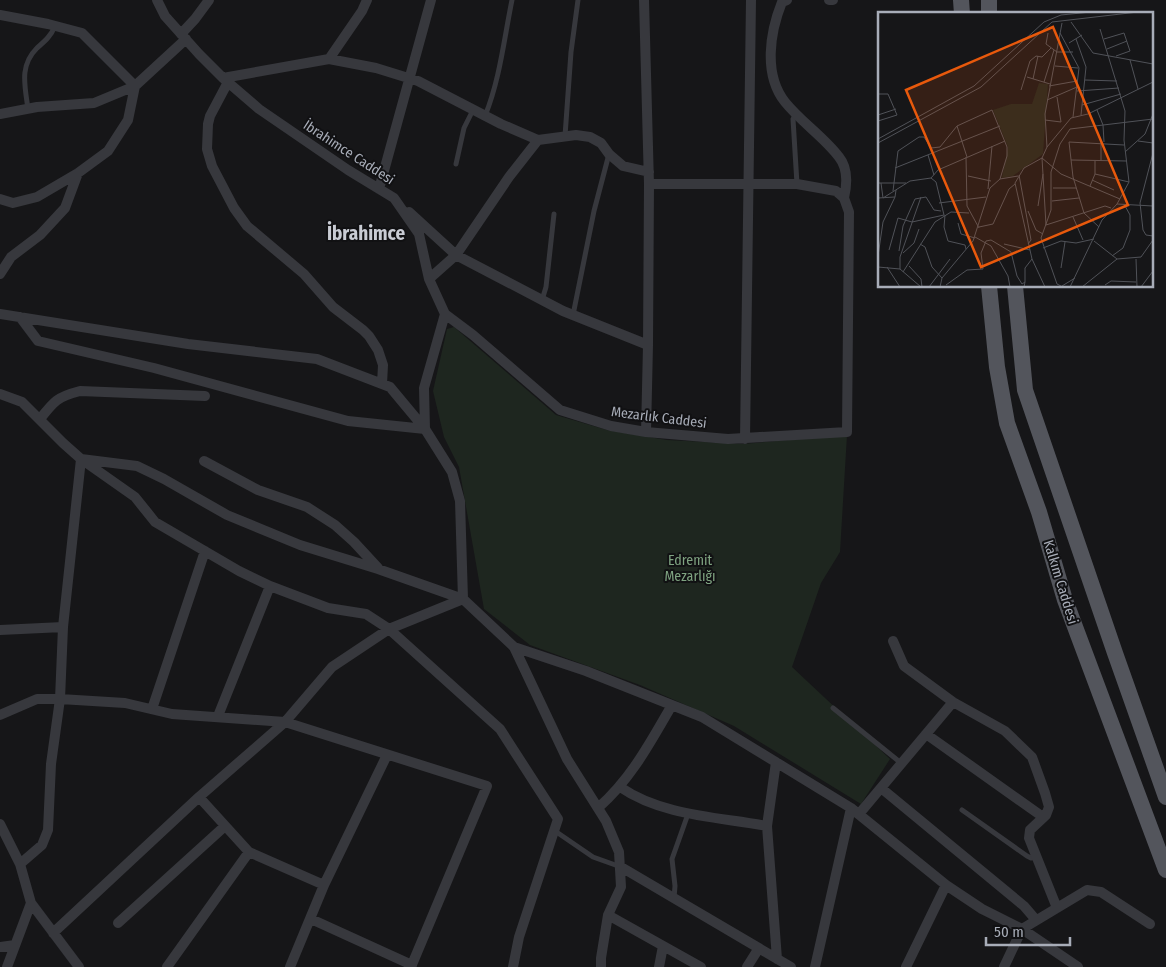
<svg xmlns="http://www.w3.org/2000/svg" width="1166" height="967" font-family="'Fira Sans Condensed',sans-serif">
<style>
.green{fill:#1e261f}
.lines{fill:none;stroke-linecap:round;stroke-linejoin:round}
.service{stroke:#37383d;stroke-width:5}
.minor{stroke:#37383d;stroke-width:10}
.primary{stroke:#53555c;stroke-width:16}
.labels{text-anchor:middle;stroke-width:4;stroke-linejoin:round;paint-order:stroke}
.street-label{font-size:14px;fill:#a8adb8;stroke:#111113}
.park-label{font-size:14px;fill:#7fa381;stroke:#111113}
.district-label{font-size:19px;font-weight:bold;fill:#c9ccd4;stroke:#111113}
.inset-road{fill:none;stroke:#505258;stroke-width:1}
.view{fill:#e8590c;fill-opacity:0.15;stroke:#e8590c;stroke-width:2.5}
.inset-edge{fill:none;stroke:#a8adb8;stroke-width:2.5}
</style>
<rect width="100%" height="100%" fill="#161618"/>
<path class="green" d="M454 327 556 415 607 430 667 440 743 444 847 435 840 552 821 583 792 667 890 759 861 804 734 726 640 685 530 645 484 609 459 467 444 437 433 391 447 329Z"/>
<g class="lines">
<path class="service" d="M28 109C25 86 19 66 37 48 45 41 51 36 55 26
M796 114 793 119 797 184
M485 116C500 79 504 39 512 0
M565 136 571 52 578 0
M456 164 464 128 473 110
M542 300 546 287 554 214
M573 315 594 211 609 154
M833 708 901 763
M962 810 1027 856 1031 858 1036 857
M555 831 593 857 621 867
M674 898 675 886 672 859 688 814"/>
<path class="minor" d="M157 0 165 16 199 54 223 78 259 109 348 170 394 198 419 234 429 279 445 314 424 388 425 429
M644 0 649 184 648 345 646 432
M787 0 782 2C770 32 763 74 785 102 801 122 824 137 839 157 848 168 847 185 844 198
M829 0H833
M0 15 48 24 82 33 135 86 128 120 108 151 78 173 37 197 13 203 0 199
M181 34 195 19 209 0
M329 59 362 11 367 0
M223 78 329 59 376 68 418 81 501 124 538 140 576 135 590 137 601 143 609 154 623 166 649 172
M228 82 210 116 208 124 207 149 212 166 234 208 247 226 304 274 333 307 363 330 369 336 378 350 383 365 382 384
M0 114 37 107 94 103 135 86 186 39
M379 189 431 0
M409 212 456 255 563 311 648 345
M0 274 11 257 40 235 65 208 78 173
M429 279 456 255 509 177 538 140
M0 314 188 344 317 359 390 387 425 429 452 472 460 501 463 599
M445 314 473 335 560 410 611 426 646 432 728 439 847 432 849 212 844 198 836 191 797 184H649
M20 317 38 341 154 368 348 421 425 429
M0 394 22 402 63 443 81 459 135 497 155 522 239 571 270 586 328 608 366 614 389 629 500 729 558 819 519 937 513 967
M40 419C54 401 57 397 80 391L205 396
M745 439 751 0
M204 461 258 490 307 507 335 525 354 542 378 568
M0 630 63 627
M893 641 904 666 953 702 1005 731 1032 757 1045 793 1049 807 1046 815 1030 830 1029 838 1057 908
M514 647 586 671 702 717 851 808 946 885 982 909 1022 929 1078 967
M152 709 205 551
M0 715 37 699H60L125 703 172 714 285 722 487 786 411 967
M218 716 270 586
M926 734 1043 817
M776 762 767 826 777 959
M620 787C662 816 719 817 767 826
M881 788 1024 906 1036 920
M199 797 249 852 324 885
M598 808C631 779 650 743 672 705
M859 814 953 702
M0 824 20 864 31 903 79 967
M20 864 42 845 48 830 51 764 60 699 63 627 81 459 137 466 164 479 227 515 300 545 378 569 463 599 514 647 567 759 606 821 619 852 621 887 608 915 601 958V967
M621 867 791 967
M608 915 701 967
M311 919 412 965
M118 923 225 826
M53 933 199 797 285 722 332 667 389 629 463 599
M0 947 15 945
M7 967 31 903
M167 967 249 852
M290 967 324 885 387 755
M659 967 663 946
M747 967 759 948
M815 967 851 808
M906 967 946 885
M1004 967 1022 929 1087 890 1101 892 1150 924"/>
<path class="primary" d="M961 0 962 14
M989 0V14
M989 286 997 367 1007 423 1039 512 1065 600 1166 870
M1015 286 1025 390 1115 653 1166 797"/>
</g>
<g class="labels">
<g class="street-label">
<text transform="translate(349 152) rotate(33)" y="5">İbrahimce Caddesi</text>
<text transform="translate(659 417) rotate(7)" y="5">Mezarlık Caddesi</text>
<text transform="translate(1061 582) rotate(73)" y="5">Kalkım Caddesi</text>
</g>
<g class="park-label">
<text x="690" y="565">Edremit<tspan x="690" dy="16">Mezarlığı</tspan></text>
</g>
<g class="district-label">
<text x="366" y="240">İbrahimce</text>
</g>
</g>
<g transform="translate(878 12)">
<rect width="275" height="275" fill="#161618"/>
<path d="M161 71 170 72 165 142 135 164 124 166 130 135 115 98 133 92H154Z" fill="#1e261f"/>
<path class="inset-road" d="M193 10 215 41 275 52M170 21 168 32 179 40H195M182 21 201 56 195 105M198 27 208 55 203 103M226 27 246 21 252 39 238 44M191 31 204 23M229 37 249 29M252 48 260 77M177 54 200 56M149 65 172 72M155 67 160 44M207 68 239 69M166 70 176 38M171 74 199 69M143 78 152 49 158 44 164 45 173 36M199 79 241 76M0 82H10L19 103 0 109M179 85 183 110M169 88 199 75M204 93 243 82M219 98 225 113 226 130M0 103 18 97M167 108 183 110M0 127 96 74 166 10 183 3 213 0M260 129 275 131M0 131 103 75 174 10 260 0M169 135 167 102 184 11M247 140 267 122 275 102M275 141 262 191 265 218 268 223 275 224M50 143 56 163M88 145 89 194 101 216M89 145 79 114 114 98 129 135V144L122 167M164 146 146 156 137 171 154 247 167 275M164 146 183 162 242 187M193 148 249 149M223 149V130M17 156 122 114M217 162 251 170M141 163 153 228 150 232M90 164 113 169M53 166 60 158 127 129M214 168 236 178M0 171H28M3 171 5 186M212 174 217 162V149M175 176H198M110 177 114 134M15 179 20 139 41 125H46L53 136 62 135 79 114M0 186 17 185 18 178M5 186 32 169 53 166 58 170 66 203 34 210 20 206 11 238M174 189 201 186M61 191 108 185M239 192 275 194M160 194 165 162M233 196 227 194 168 213 164 146 169 135 193 106 210 102 275 70M150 199 158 218 165 222M67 203 66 215 70 229 87 233 88 237M195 205 205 228M80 211 83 222 97 226M101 215 115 212 131 177 137 172M221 215 206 201 195 165 191 130 246 133M97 225 113 234 130 264 132 275M216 229 239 247M42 232 47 235 54 255 64 266M126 232 152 238M165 236 183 229 198 231 216 227M21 239 25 214 37 187 48 185 56 198 63 199M25 241 36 231 41 217M0 244 5 210 17 185M234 244 245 236 252 218V203L246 192M258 247 259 275M31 254 43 267 44 275M0 255 22 257 43 275M9 255 22 275M183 256 187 230M22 257V245L43 185M25 260 57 210 73 200 91 201M147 270V256L154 247M68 273 89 258 105 257 103 241 108 229 113 228 133 240 139 264 144 272 147 270 146 275M227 273 233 269 258 270M184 274 197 266M51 275 72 247M62 275 64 266 95 229 112 176 122 167 140 164M185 275 179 272 163 226 173 198V160L182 132 192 117 275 107M192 275 224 208 239 192 251 170 246 128 247 99 222 17M204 275 239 247 263 245 275 228M263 275 275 259"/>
<path class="view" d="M175 15 250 193 103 255 28 78Z"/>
<rect width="275" height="275" class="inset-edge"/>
</g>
<path d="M986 937v8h84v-8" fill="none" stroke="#a8adb8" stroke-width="2.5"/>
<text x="994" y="937" font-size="15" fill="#a8adb8" stroke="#111113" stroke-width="4" paint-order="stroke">50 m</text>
</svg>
